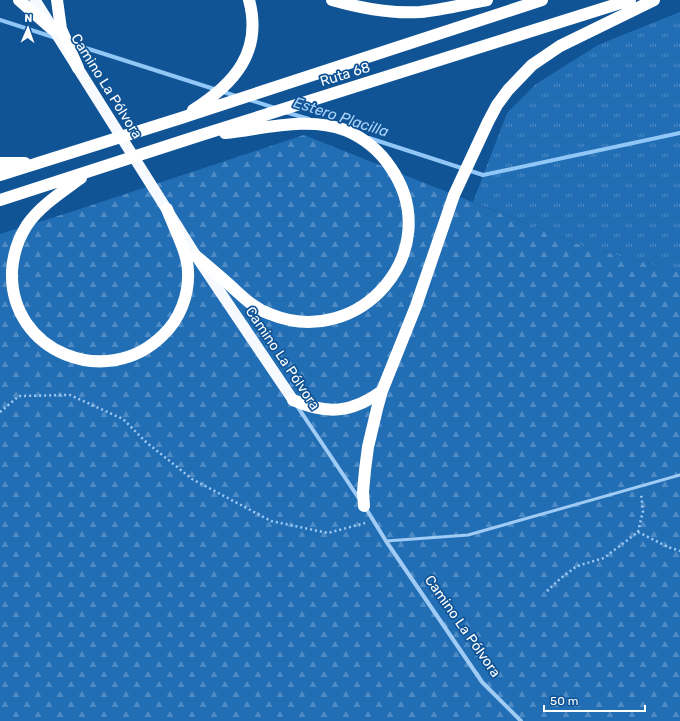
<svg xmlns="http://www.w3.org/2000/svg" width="680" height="721" font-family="Rubik,sans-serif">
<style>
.grass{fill:url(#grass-tufts)}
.forest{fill:url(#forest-firs)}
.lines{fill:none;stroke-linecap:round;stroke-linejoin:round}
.stream{stroke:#91c7f7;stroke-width:4}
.path{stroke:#9fcbf4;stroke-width:2.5;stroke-dasharray:2 3;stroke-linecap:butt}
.service{stroke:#9fcbf4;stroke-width:3}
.minor{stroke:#9fcbf4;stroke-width:4}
.trunk{stroke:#f6faff;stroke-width:11}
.motorway{stroke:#fff;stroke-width:12}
.labels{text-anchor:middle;stroke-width:3.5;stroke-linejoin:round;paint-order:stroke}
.street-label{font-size:14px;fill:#fff;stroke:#105496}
.water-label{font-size:15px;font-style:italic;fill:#acd5fa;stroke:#105496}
</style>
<defs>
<pattern id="grass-tufts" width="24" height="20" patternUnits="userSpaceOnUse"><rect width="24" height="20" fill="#226eb5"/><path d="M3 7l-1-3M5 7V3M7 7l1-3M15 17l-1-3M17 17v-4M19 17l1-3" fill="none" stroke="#4e8bc4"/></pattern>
<pattern id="forest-firs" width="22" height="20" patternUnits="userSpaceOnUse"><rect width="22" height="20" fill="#226eb5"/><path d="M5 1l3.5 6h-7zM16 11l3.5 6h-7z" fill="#4e8bc4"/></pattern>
</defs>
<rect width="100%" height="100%" fill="#105496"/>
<path class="grass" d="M680 12V274L673 270 585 247 473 202 507 113 536 84 598 45Z"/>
<path class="forest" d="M304 135 585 247 673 270 680 274V721H0V234L77 210Z"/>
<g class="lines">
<path class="stream" d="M0 20 56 38
M70 43 236 96
M247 99 275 108
M285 112 309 119
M369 138 483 175 680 133"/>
<path class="path" d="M0 412 19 396 70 395 123 419 146 442 192 479 271 521 328 533 365 523
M638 532 668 547 680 551
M547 591 561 578 577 566 604 558 638 532 643 511 641 493"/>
<path class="service" d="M386 541 468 535 680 475"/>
<path class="minor" d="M297 406 360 500
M365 507 386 541 482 682 521 721"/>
<path class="trunk" d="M35 0 196 256 293 400"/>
<path class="motorway" d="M19 0 52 29
M57 0 61 29 78 68
M332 0C360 8 390 14 420 12 442 10 465 4 487 0
M193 110C234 84 263 52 249 0
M0 163H25
M0 175 181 118 542 0
M81 178C62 192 40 206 27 225 18 239 13 255 12 271 9 352 107 391 163 335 180 319 189 295 188 272 188 253 174 228 167 209
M0 200 198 136 630 0
M196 256C209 267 221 277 233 288 244 298 255 309 270 314 360 351 447 250 391 168 380 151 364 138 345 130 307 116 264 129 225 133
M293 400C327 415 352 413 382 391
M364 506 363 492 365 470 368 447 377 409 382 391 416 306 454 195 488 122 497 105 508 90 532 65 560 46 654 0"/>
</g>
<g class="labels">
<g class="street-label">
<text transform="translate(345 74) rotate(-17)" y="5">Ruta 68</text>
<text transform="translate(107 86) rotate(58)" y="5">Camino La Pólvora</text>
<text transform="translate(283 358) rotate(56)" y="5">Camino La Pólvora</text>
<text transform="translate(463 626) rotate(55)" y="5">Camino La Pólvora</text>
</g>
<g class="water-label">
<text transform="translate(341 117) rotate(18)" y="5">Estero Placilla</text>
</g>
</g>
<g transform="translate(28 28) rotate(2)" stroke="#105496" stroke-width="3" paint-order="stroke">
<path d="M0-3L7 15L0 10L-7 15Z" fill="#ffffff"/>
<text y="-6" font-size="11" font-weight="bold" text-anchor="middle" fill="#ffffff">N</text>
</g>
<path d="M544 705v6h101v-6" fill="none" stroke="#ffffff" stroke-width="2"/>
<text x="550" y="705" font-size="12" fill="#ffffff" stroke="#105496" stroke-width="3" paint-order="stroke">50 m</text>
</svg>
